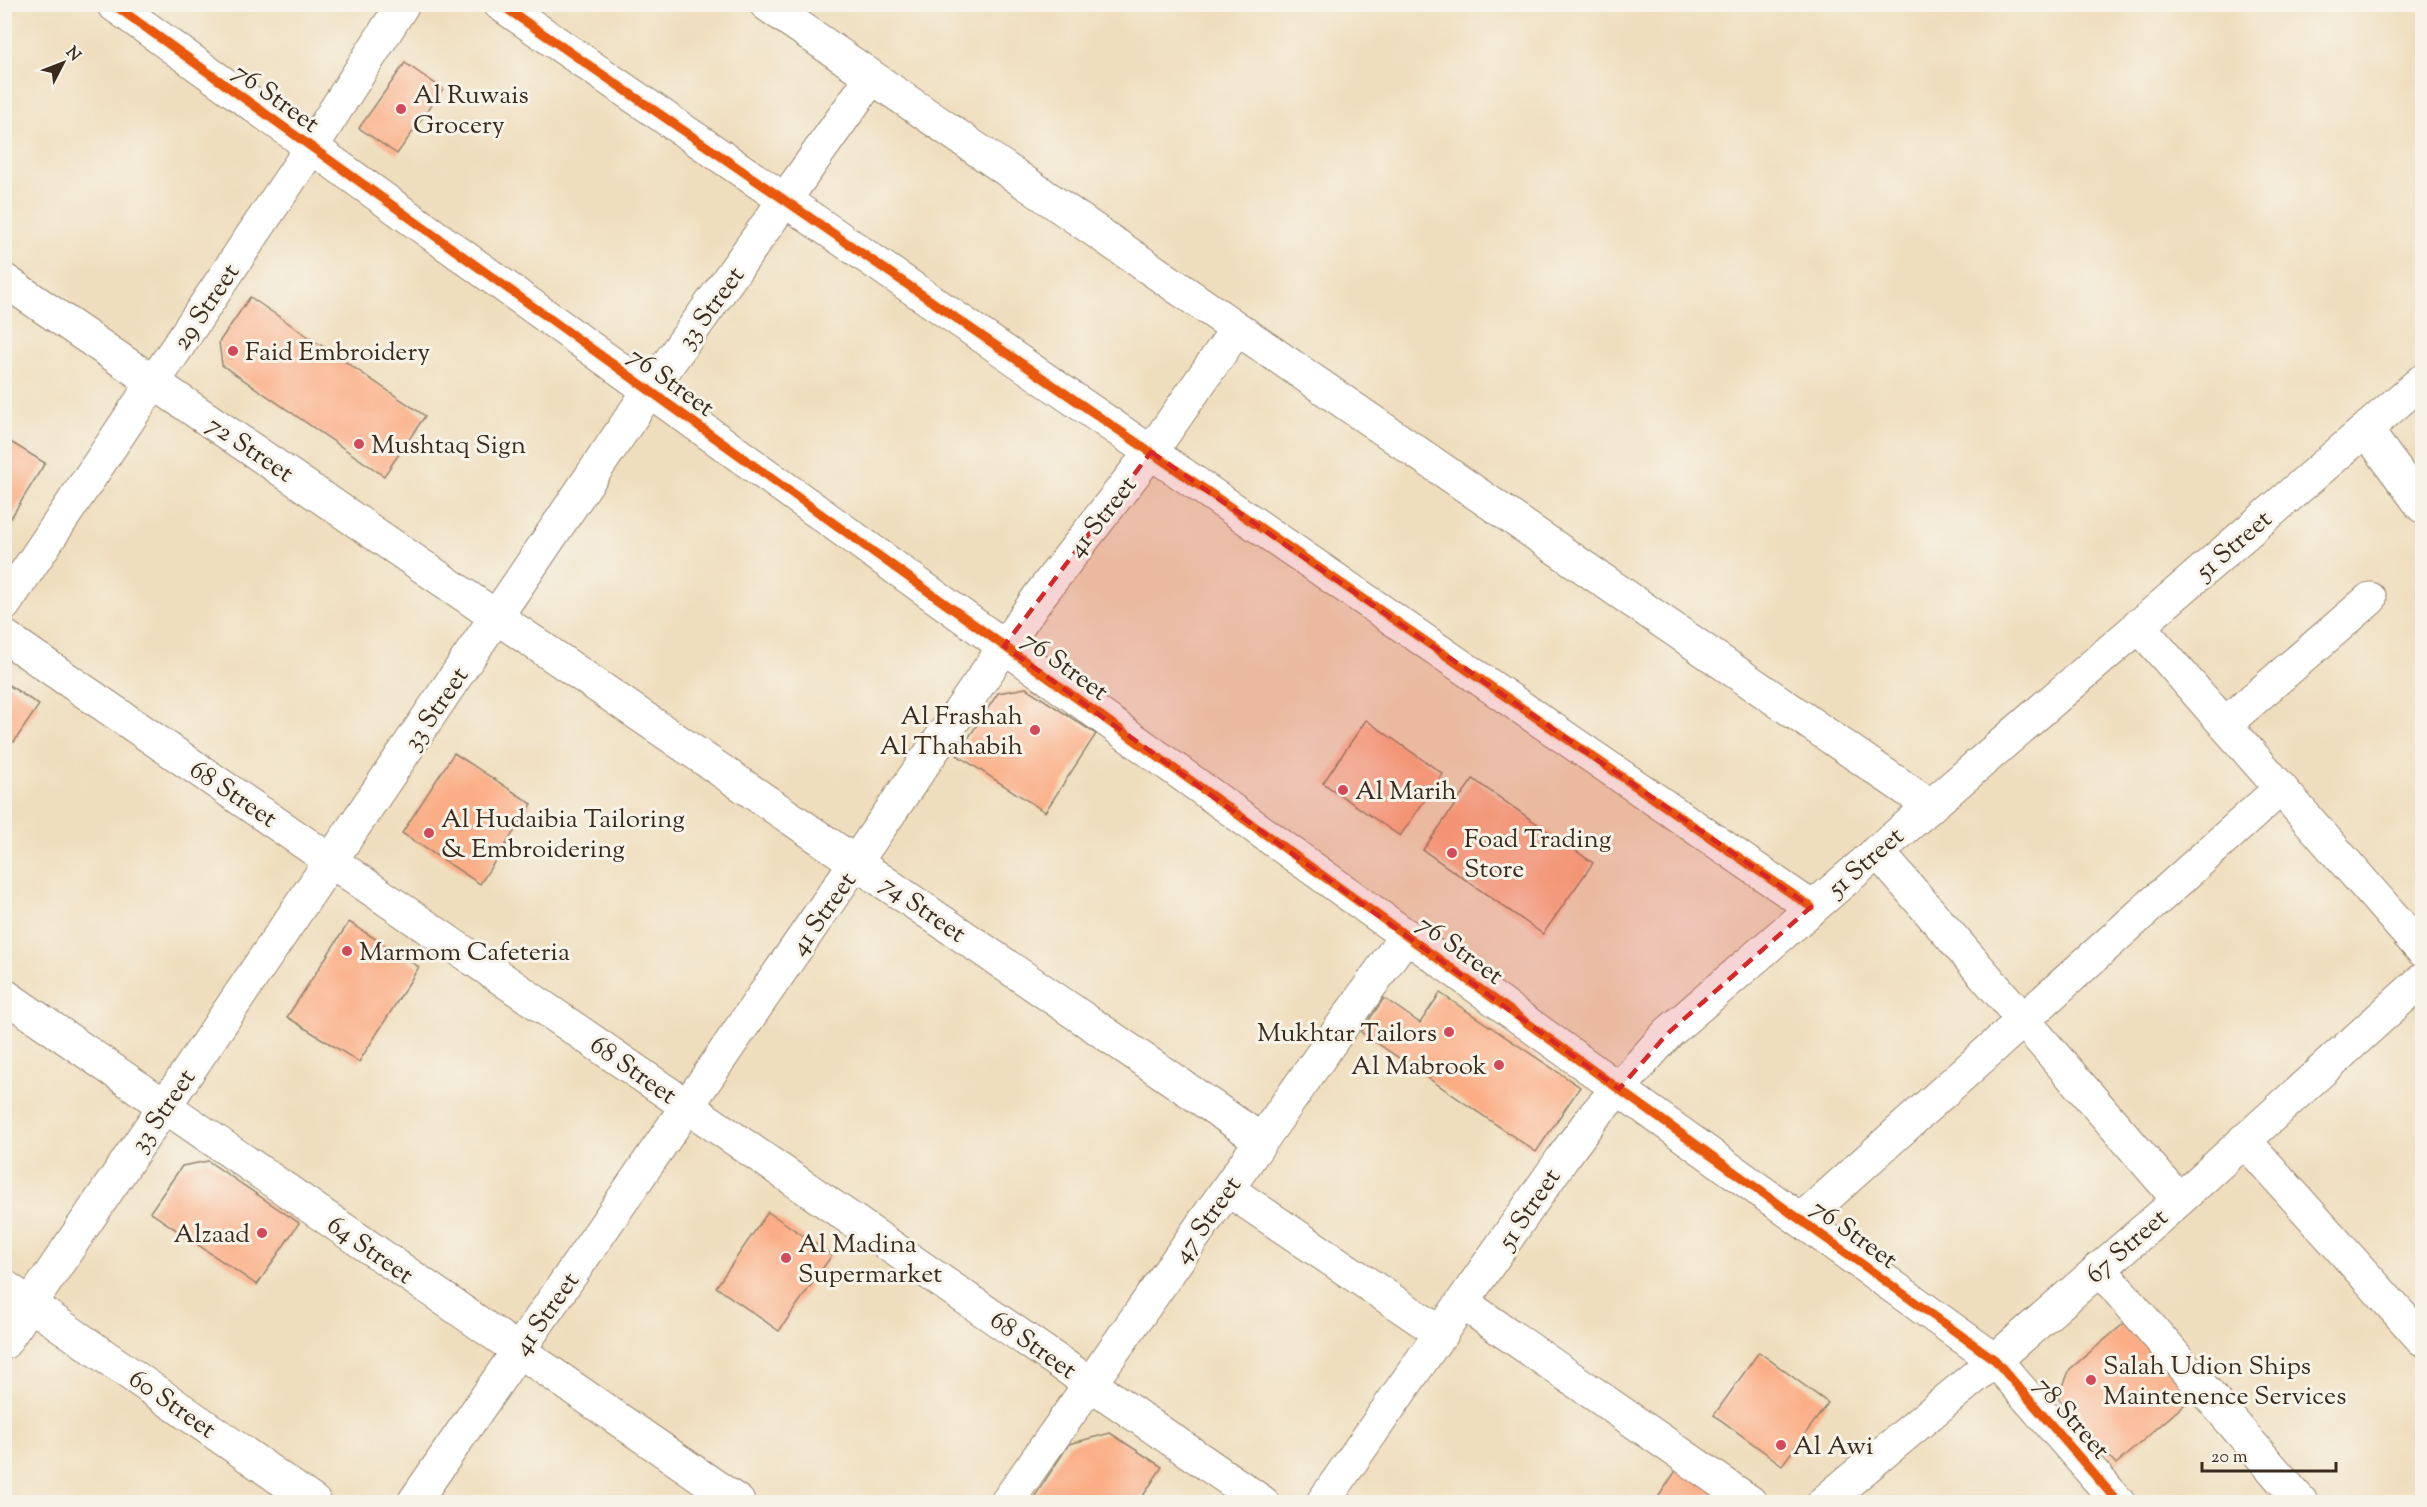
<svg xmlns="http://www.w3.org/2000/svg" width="2427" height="1507" font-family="'Sorts Mill Goudy',serif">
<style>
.building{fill:#fbae86}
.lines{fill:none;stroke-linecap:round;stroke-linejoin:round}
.minor-casing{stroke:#95846e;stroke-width:35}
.minor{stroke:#fff;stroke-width:33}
.cycleway-casing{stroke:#f7f3e8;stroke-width:13}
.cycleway{stroke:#e8590c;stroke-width:9}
.marked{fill:#d62828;fill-opacity:0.2;stroke:#d62828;stroke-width:4.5;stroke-dasharray:12 8;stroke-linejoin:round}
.poi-dot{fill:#d1495b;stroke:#f7f3e8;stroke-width:2}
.labels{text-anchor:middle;stroke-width:6;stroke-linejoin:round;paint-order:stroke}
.poi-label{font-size:26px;fill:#3b2a1e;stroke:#f7f3e8;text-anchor:start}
.street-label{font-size:26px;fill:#3b2a1e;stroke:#f7f3e8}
</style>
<rect width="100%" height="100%" fill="#f7f3e8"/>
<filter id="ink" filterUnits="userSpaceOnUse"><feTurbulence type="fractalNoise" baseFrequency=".0167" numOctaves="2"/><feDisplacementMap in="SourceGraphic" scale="12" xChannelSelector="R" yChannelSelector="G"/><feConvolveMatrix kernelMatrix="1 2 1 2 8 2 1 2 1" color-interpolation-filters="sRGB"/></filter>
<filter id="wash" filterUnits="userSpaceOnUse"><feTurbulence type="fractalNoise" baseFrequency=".008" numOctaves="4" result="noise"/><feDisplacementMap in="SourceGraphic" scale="24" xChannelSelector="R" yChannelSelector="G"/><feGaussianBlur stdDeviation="1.35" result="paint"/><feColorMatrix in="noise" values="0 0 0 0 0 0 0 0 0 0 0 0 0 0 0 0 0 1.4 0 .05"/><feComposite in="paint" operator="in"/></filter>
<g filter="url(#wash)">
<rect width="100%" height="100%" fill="#efdebd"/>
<g id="blocks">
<path class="building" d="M405 63 443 89 397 154 359 128Z
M250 297 425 416 384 476 222 365 219 342Z
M4 438 45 463 4 529Z
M4 682 39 705 14 742 4 735Z
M1026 688 1096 734 1045 812 957 755 998 693Z
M1366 720 1443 774 1400 836 1323 783Z
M454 753 532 804 480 884 402 833Z
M1473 779 1593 863 1543 934 1423 850Z
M349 922 419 967 359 1062 287 1017Z
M1440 993 1580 1087 1536 1152 1361 1032 1384 998 1420 1023Z
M208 1161 299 1223 257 1285 150 1212 182 1166Z
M768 1212 832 1255 779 1331 716 1287Z
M2134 1315 2200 1391 2116 1464 2058 1398 2070 1369Z
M1759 1352 1828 1403 1782 1465 1714 1415Z
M1110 1433 1162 1467 1139 1502H1031L1069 1444Z
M1681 1463 1738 1502H1655Z"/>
</g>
</g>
<g filter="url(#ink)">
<use href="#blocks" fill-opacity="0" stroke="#95846e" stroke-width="1.5"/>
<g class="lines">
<g class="minor-casing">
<path id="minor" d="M113 4 1995 1360 2118 1502
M500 4 1811 907
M766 4 1929 805
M4 280 1261 1140
M2366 430 2422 506
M4 605 311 148 403 4
M2138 625 2422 950
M4 636 1262 1502
M2225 724 2370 599
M1877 851 2179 1200
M4 995 738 1502
M2244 1140 2422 1339
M1227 1189 1442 1334
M1801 1220 2281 788
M2099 1268 2301 1502
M4 1286 314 1502
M1463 1303 1750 1502
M4 1343 649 391 872 77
M414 1502 1040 595 1151 452 1237 329
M1007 1502 1406 935
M1323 1502 1562 1159 1593 1117 1668 1033 2422 381
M1824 1502 1995 1360 2179 1200 2422 980"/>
</g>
<use href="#minor" class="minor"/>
<g class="cycleway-casing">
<path id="cycleway" d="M113 4 1995 1360 2118 1502
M500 4 1811 907"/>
</g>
<use href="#cycleway" class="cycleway"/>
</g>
</g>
<path class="marked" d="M1151 452 1811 907 1668 1033 1619 1089 1004 646Z"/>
<g class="poi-dot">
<circle cx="401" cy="109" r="6"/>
<circle cx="233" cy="351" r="6"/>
<circle cx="359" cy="444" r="6"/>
<circle cx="1035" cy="730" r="6"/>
<circle cx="1343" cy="790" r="6"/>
<circle cx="429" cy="833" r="6"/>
<circle cx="1452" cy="853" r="6"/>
<circle cx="347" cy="951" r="6"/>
<circle cx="1449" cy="1032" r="6"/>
<circle cx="1499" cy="1065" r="6"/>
<circle cx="262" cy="1233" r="6"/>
<circle cx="786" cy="1258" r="6"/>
<circle cx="2091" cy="1380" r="6"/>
<circle cx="1781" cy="1445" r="6"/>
</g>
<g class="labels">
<g class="poi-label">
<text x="413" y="103">Al Ruwais<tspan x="413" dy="30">Grocery</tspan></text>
<text x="245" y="360">Faid Embroidery</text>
<text x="371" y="453">Mushtaq Sign</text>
<text x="1023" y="724" text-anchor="end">Al Frashah<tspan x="1023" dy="30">Al Thahabih</tspan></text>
<text x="1355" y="799">Al Marih</text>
<text x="441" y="827">Al Hudaibia Tailoring<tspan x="441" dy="30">&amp; Embroidering</tspan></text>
<text x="1464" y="847">Foad Trading<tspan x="1464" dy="30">Store</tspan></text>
<text x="359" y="960">Marmom Cafeteria</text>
<text x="1437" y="1041" text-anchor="end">Mukhtar Tailors</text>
<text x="1487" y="1074" text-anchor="end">Al Mabrook</text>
<text x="250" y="1242" text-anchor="end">Alzaad</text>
<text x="798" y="1252">Al Madina<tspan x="798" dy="30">Supermarket</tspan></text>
<text x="2103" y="1374">Salah Udion Ships<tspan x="2103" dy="30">Maintenence Services</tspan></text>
<text x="1793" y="1454">Al Awi</text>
</g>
<g class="street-label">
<text transform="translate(277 97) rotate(36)" y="9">76 Street</text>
<text transform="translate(205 306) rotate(-56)" y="9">29 Street</text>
<text transform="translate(710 307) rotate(-54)" y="9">33 Street</text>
<text transform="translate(672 381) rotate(36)" y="9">76 Street</text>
<text transform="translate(251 448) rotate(34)" y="9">72 Street</text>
<text transform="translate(1101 516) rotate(-52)" y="9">41 Street</text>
<text transform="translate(2233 544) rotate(-41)" y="9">51 Street</text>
<text transform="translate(1066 665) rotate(36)" y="9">76 Street</text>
<text transform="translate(435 708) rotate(-56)" y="9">33 Street</text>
<text transform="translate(234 793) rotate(34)" y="9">68 Street</text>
<text transform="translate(1865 861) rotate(-41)" y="9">51 Street</text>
<text transform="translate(924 908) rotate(35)" y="9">74 Street</text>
<text transform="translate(822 913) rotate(-55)" y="9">41 Street</text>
<text transform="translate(1461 949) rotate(36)" y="9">76 Street</text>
<text transform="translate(634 1069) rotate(35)" y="9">68 Street</text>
<text transform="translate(162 1110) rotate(-56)" y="9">33 Street</text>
<text transform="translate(1528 1208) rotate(-56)" y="9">51 Street</text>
<text transform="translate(1206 1219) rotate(-55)" y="9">47 Street</text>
<text transform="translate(1855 1233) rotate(36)" y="9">76 Street</text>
<text transform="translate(2126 1245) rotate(-41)" y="9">67 Street</text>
<text transform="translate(371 1249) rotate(35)" y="9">64 Street</text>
<text transform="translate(545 1313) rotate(-55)" y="9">41 Street</text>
<text transform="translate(1034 1344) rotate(35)" y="9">68 Street</text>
<text transform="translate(173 1403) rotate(35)" y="9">60 Street</text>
<text transform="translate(2073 1417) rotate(49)" y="9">78 Street</text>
</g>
</g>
<rect width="2427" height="1507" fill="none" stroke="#f7f3e8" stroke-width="24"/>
<g transform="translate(63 63) rotate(48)" stroke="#f7f3e8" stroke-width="4.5" paint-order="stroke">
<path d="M0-4.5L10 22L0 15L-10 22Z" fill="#3b2a1e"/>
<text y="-9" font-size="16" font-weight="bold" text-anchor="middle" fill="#3b2a1e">N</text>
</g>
<path d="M2202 1462v9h134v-9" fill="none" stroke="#3b2a1e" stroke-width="3"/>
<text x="2211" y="1462" font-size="18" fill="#3b2a1e" stroke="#f7f3e8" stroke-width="4.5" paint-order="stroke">20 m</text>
</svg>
